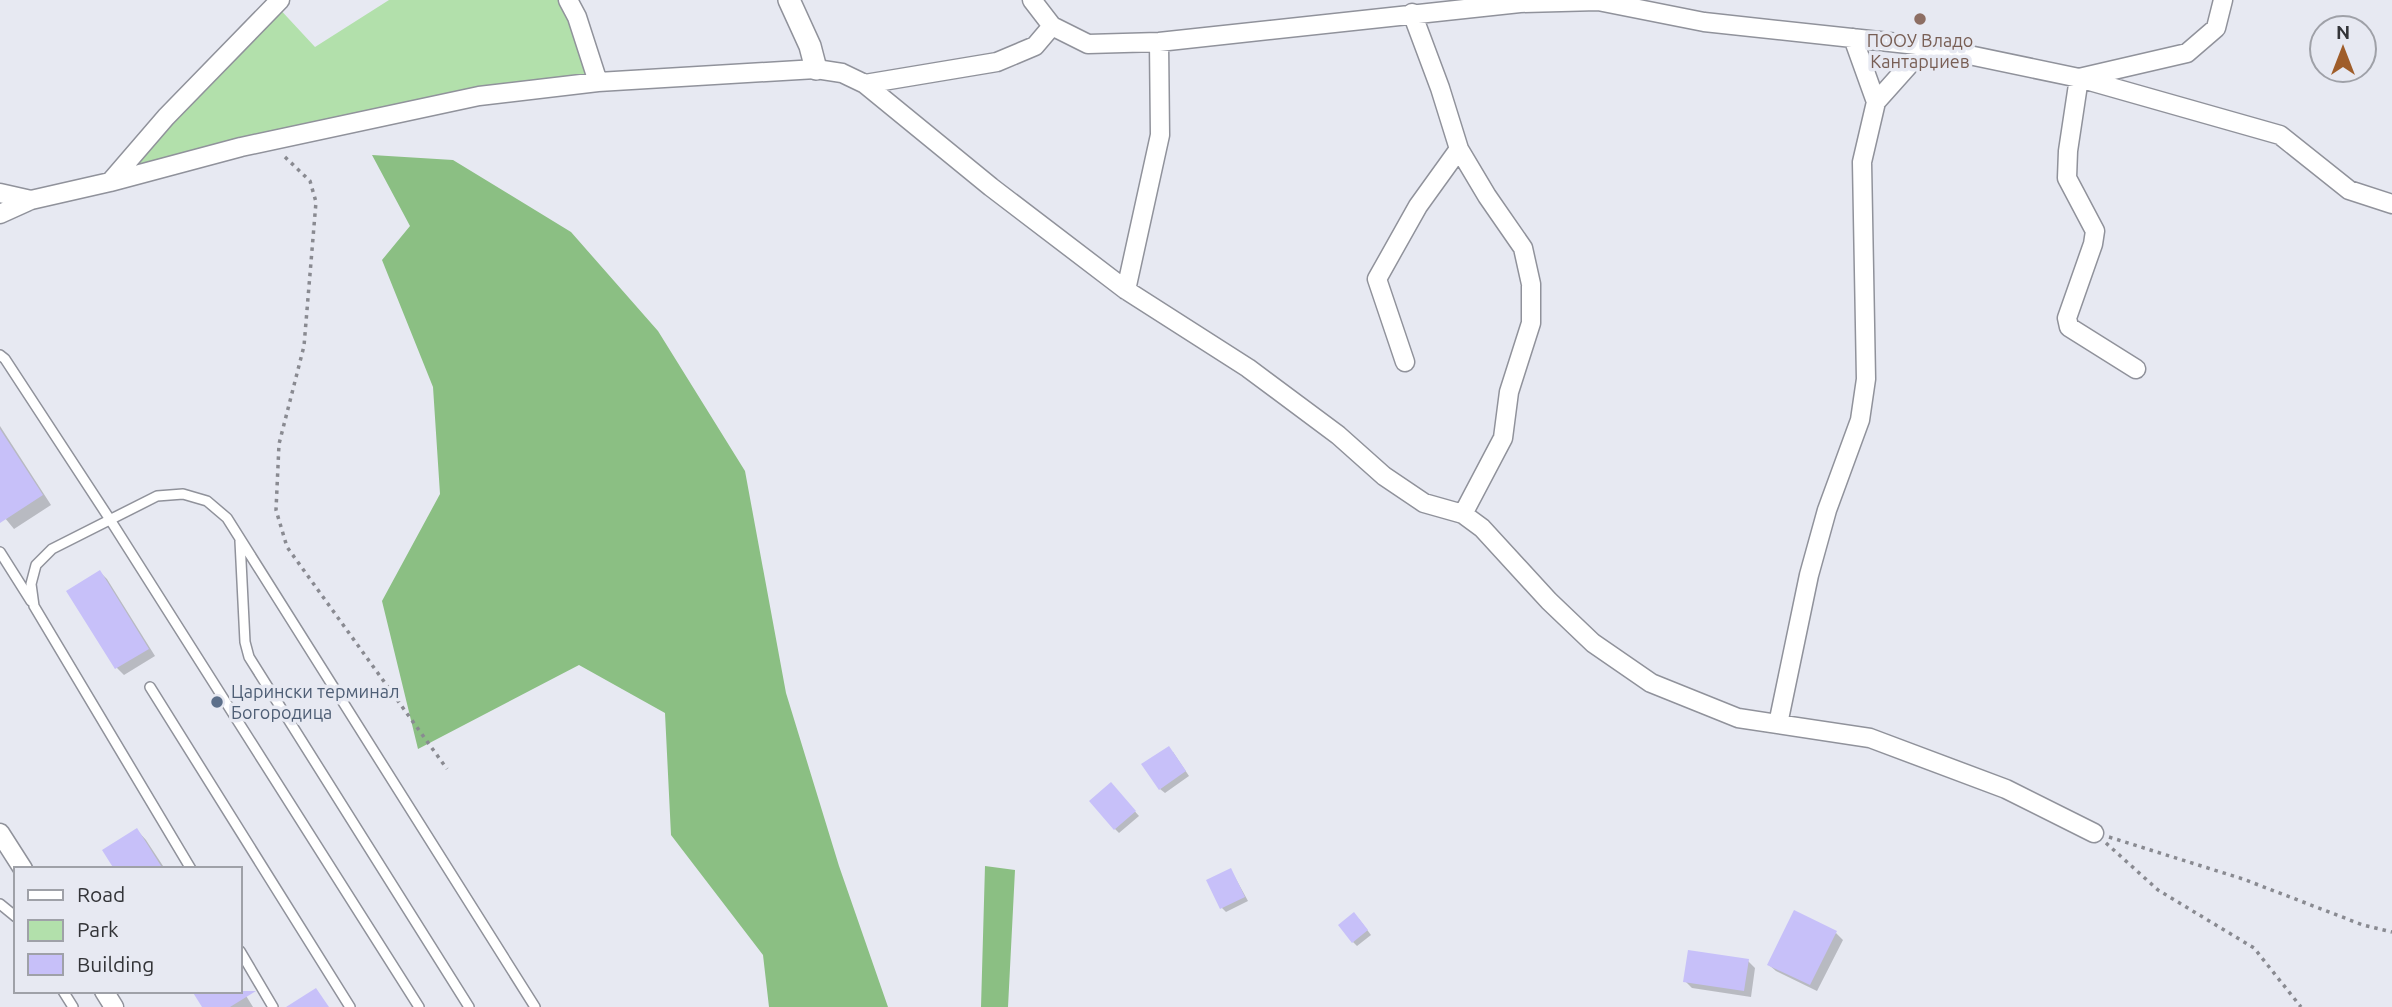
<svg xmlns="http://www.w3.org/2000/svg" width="2392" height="1007" font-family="Ubuntu,sans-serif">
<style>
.green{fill:#b2e0ab}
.forest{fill:#8bbf83}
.shadow{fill:#0003}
.building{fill:#c7c0f9}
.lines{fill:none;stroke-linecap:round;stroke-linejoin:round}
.service-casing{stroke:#90929b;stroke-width:12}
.minor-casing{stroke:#90929b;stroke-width:21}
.tertiary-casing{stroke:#90929b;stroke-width:24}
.path{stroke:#898a91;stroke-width:3.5;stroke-dasharray:3.5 5;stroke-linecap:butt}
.service{stroke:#fff;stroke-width:9}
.minor{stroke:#fff;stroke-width:18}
.tertiary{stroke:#fff;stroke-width:21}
.education-dot{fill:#8d6e63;stroke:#e7e9f2;stroke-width:2.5}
.service-dot{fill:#5c6f8a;stroke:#e7e9f2;stroke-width:2.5}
.labels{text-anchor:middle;stroke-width:7;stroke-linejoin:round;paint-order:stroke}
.education-label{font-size:18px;fill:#785e54;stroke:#e7e9f2}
.service-label{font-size:18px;fill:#4e5e75;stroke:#e7e9f2;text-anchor:start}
</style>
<rect width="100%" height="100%" fill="#e7e9f2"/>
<path class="green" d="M389 0H568L598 82 479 96 110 182 276 5 315 47Z"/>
<path class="forest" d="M372 155 453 160 571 232 658 331 745 471 786 693 839 866 888 1007H769L763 955 671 835 665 713 579 665 418 749 382 601 440 494 433 387 382 260 410 226Z
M985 866 1015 870 1008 1007H981Z"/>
<path class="shadow" d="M0 426 51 505 14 529 0 512Z
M100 572 107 579 155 656 124 675 117 668 69 591Z
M1173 752 1189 776 1165 793 1160 789Z
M1115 789 1139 816 1119 833 1115 829Z
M137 830 146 840 165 869H116Z
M1231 870 1248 901 1226 912 1222 908Z
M1359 919 1371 935 1357 946 1353 942Z
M1836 933 1843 940 1817 991 1776 971 1769 965Z
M1748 961 1755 968 1751 997 1692 988 1685 981Z
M240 986 253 1007H204L240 991Z"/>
<path class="building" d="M0 429 43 495 0 523Z
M100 570 149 649 115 669 66 591Z
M1169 746 1186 771 1159 790 1141 764Z
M1111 782 1136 811 1114 830 1089 801Z
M137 828 163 869H114L102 850Z
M1231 868 1245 897 1220 909 1206 880Z
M1794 910 1837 931 1810 985 1767 965Z
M1354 912 1368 930 1352 943 1338 925Z
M1688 950 1749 959 1744 991 1683 982Z
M316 988 329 1007H286Z
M192 991H256L230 1007H202Z"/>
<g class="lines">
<g class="service-casing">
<path id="service" d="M0 355 5 359 109 518 419 1007
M240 541 245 642 249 657 469 1007
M0 552 31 601
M150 687 350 1007
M191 869 34 606 31 584 36 565 52 549 157 496 183 494 207 501 227 518 535 1007
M0 904 16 917
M240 951 273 1007
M63 991 73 1007"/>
</g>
<g class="minor-casing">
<path id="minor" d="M568 0 577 17 598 82
M1032 0 1052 26
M1412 13 1440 88 1459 149 1487 196 1523 248 1531 284V323L1509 392 1503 438 1463 514
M865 84 997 62 1035 46 1052 26 1088 44 1159 42 1520 3 1598 1 1704 22 1926 46 2079 78 2280 135 2349 190 2392 204
M1876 102 1926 46
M110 182 166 117 280 0
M0 193 31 200
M0 214 31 200 110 182 241 147 479 96 598 82 816 69 842 73 865 84 991 187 1126 290 1248 368 1338 435 1384 476 1424 503 1463 514 1482 528 1549 601 1593 643 1651 683 1738 718 1870 738 2006 789 2094 833
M1126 290 1160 135 1159 42
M1405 362 1377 279 1418 206 1459 149
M2136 369 2069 327 2067 318 2093 244 2095 231 2067 178 2068 151 2079 78 2187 53 2216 28 2223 0
M1778 724 1809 575 1827 510 1860 420 1866 379 1862 162 1876 102 1853 38
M0 833 23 869
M104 991 114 1007"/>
</g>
<g class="tertiary-casing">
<path id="tertiary" d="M789 0 810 46 816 69"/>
</g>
<path class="path" d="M285 157 310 181 316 202 304 346 279 444 276 510 287 547 447 769
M2109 837 2243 879 2363 925 2392 932
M2106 843 2158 890 2254 948 2301 1007"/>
<use href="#service" class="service"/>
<use href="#minor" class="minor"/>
<use href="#tertiary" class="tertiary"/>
</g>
<circle class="education-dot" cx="1920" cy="19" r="7"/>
<circle class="service-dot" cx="217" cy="702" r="7"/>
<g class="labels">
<g class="education-label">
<text x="1920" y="47">ПООУ Владо<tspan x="1920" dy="21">Кантарџиев</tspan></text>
</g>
<g class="service-label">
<text x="231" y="698">Царински терминал<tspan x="231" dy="21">Богородица</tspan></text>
</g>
</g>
<rect x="14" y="867" width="228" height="126" fill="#e7e9f2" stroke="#9fa1a8" stroke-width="2"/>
<rect x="28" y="890" width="35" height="10" fill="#ffffff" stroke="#9fa1a8" stroke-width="2"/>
<text x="77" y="902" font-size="21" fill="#333438">Road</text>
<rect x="28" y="920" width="35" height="21" fill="#b2e0ab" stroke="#9fa1a8" stroke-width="2"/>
<text x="77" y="937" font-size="21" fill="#333438">Park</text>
<rect x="28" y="954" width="35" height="21" fill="#c7c0f9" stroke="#9fa1a8" stroke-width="2"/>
<text x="77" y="972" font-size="21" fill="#333438">Building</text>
<g transform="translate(2343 49)"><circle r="33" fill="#e7e9f2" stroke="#9fa1a8" stroke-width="2"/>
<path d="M0-5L12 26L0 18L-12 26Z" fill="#9f5d2a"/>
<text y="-10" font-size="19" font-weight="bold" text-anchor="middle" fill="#333438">N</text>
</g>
</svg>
